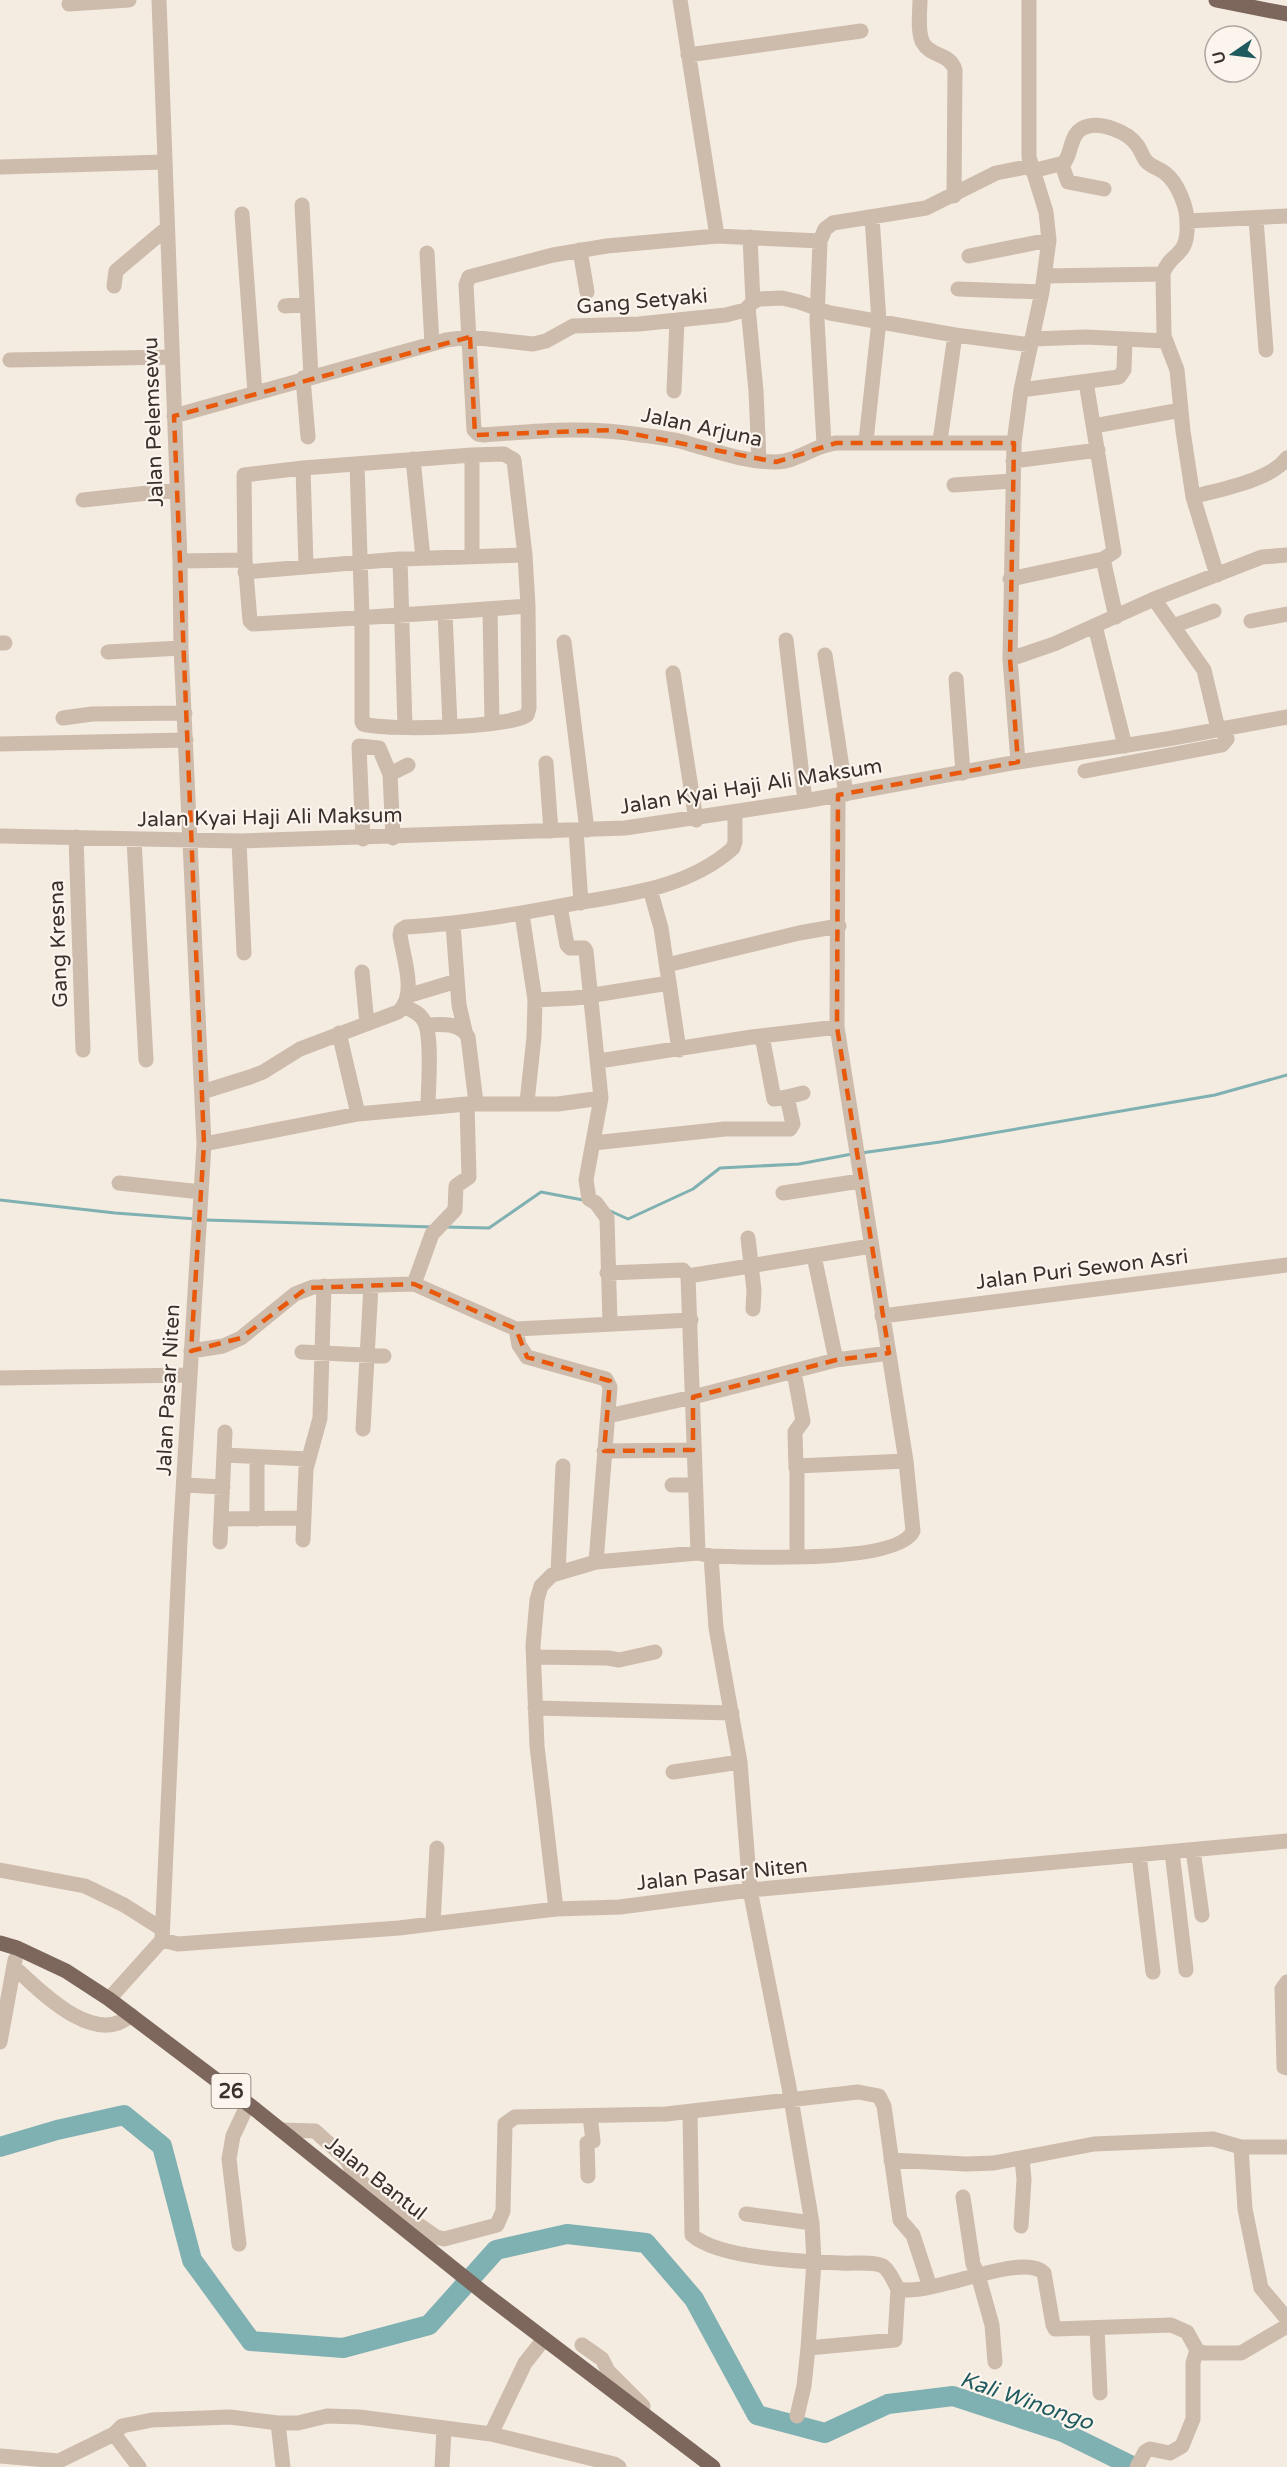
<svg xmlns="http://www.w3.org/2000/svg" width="1287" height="2467" font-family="'Varela Round',sans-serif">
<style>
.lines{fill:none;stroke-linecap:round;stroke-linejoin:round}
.stream{stroke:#7fb0b2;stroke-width:3}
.river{stroke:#7fb0b2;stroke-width:20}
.minor{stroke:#cdbbac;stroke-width:15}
.major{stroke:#7d675c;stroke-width:15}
.marked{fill:none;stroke:#e8590c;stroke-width:4.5;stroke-dasharray:12 8;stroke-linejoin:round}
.labels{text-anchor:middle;stroke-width:4.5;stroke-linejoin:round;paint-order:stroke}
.shield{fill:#fbf5ee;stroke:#756b66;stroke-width:1.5}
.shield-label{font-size:20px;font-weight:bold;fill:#3b302b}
.street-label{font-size:21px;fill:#3b302b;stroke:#fbf5ee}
.water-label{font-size:22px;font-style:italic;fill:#1f5a5e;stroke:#fbf5ee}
</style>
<rect width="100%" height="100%" fill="#f4ebe1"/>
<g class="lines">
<path class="stream" d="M861 1153 940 1142 1215 1095 1287 1075
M0 1200 115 1213 196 1219
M608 1210 628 1219 693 1189 720 1168 799 1164 852 1154
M205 1220 433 1227
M445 1227 489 1228 541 1192 583 1200"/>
<path class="river" d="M0 2147 57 2130 124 2115 162 2146 192 2260 251 2341 343 2348 429 2325 496 2250 567 2234 646 2243 694 2299 757 2415 825 2433 888 2404 953 2396 1063 2432 1134 2467"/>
<path class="minor" d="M680 0 717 236
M920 0C920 12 917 32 923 43 931 57 950 53 955 70L954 196
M69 4 129 0
M688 55 861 31
M1062 165 1068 182 1104 189
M0 167 164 162
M1032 171 1064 163C1072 153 1070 134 1083 128 1099 120 1128 132 1137 145 1141 150 1142 156 1146 161 1151 167 1159 168 1165 173 1178 183 1187 207 1187 222 1189 259 1170 251 1163 274L1164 336 1177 370 1183 431 1193 497 1217 575
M302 205 311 376
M242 214 255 393
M1256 219 1266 350
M1187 221 1287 216
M750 237 753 302
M820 241 717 236 607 246 553 255 469 277 466 285 474 430 478 434 484 435C537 431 588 426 641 435 657 437 675 439 690 444 718 452 746 462 776 462 797 462 814 445 836 443H1014
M580 250 587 292
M427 253 432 344
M969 256 1049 240
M1044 276 1163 274
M114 286 116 271 167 228
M958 289 1042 292
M285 306 307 304
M748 307 756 391 759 461
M1032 339 1086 337 1165 341
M10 360 172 357
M303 378 308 437
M1021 390 1119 377 1124 370 1125 339
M674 391 677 320
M174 416 446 340 470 337 533 344 546 341 573 326 639 324 726 315 745 310 753 302 759 299 782 298 799 302 830 313 955 335 1031 345
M1094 426 1181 410
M866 441 879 321 872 217
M940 441 955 335
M824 444 817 320 820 241 825 229 833 223 926 208 996 173 1031 166
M472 455V557
M413 459 423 558
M1013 461 1098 450
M357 464 362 618V722L363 724C388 731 506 728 527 715L529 708 528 606 525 555 514 460 504 454 472 455 303 468 244 475 245 560 250 621 253 624C345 619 437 613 528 606
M303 468 306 566
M954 485 1012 481
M1193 497C1220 489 1270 481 1287 458
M83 500 176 490
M400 559 405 727
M1103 559 1116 617
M180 561 245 560
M245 572 400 559 525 555
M1010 579 1103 559 1114 552 1086 382
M1154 599 1204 670 1218 729
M490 609 492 723
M445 613 450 725
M1251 621 1287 614
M1095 626 1125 746
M1173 626 1214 611
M786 640 805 801
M564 642 587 830
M0 643H5
M108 652 181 648
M825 655 846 794
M1010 659 1054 644 1154 599 1262 557 1287 555
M673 673 696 820
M956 679 963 773
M63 718 92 714 185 713
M0 744 186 740
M1018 762 1010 659 1014 443 1021 390 1042 292 1049 240 1046 212 1029 157V0
M546 763 551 831
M1085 771 1222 745 1227 739 1224 728
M576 830 581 903
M0 836 239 841 625 828 805 801 1018 762 1167 739 1287 717
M76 837 83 1050
M393 838 390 774 408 765
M363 839 359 746 379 748 390 774
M134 840 146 1060
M239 841 244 953
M650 889 661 928 679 1050
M560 906 567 945 570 948H584L586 951 601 1098 586 1180 589 1199 596 1203 607 1218 610 1323
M522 914 535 1000 534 1037 527 1102
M453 924 459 1005 465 1031
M667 965 799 933 839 926
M362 972 367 1024
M407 996 457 981
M535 1000 575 998 669 983
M405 1007C412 1010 420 1013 424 1021 433 1036 428 1088 428 1107
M426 1025C440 1024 460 1022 468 1037L476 1103
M339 1033 358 1114
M599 1061 752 1037 837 1027
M202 1092 250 1077 263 1072 300 1049 398 1012C418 996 403 957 400 935L401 930 406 927C460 924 512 915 565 905 622 895 688 889 733 848L735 842V813
M787 1097 803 1093
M593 1143 725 1129H790L793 1124 787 1097 774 1099 762 1036
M204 1144 358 1114 467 1104H558L601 1098
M119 1183 201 1192
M783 1193 860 1181
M748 1238 754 1290 753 1309
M814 1256 836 1360 889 1353
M607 1273 683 1270 688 1276
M414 1284 432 1234 455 1210 456 1186 469 1177 467 1104
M882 1316 1287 1265
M516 1329 691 1320
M191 1351 223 1346 241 1338 295 1294 313 1287 414 1284 516 1329 519 1345 527 1357 606 1379 610 1387 596 1562
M302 1352 384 1356
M794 1372 803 1421 795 1432 796 1468
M0 1378 190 1375
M608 1416 693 1397 836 1360
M363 1429 371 1286
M604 1451 693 1450
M224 1455 308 1459
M257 1457V1519
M184 1485 223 1487
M672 1485H695
M221 1519 304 1518
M303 1540 306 1469 320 1418 324 1286
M220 1542 225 1432
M698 1553 688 1276 871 1246
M711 1556 716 1628 740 1762 750 1890 789 2087 812 2223 814 2262 808 2348 804 2386 797 2416
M797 1557V1466L906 1461
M558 1573 563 1466
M534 1657 608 1658 619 1660 655 1652
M535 1708 732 1713
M673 1772 740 1762
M1193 1850 1202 1915
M1172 1852 1186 1970
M1139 1855 1153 1972
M0 1870 85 1886 124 1905 162 1929
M556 1909 537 1746 533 1646 537 1600 541 1586 552 1575 596 1562 698 1553 711 1556C746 1557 898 1564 913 1531L906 1461 837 1027 838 795
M433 1923 437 1848
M162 1940 178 1944 399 1928 556 1909 620 1907 750 1890 1287 1841
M14 1967C40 1991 95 2048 131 2015
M1287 1982 1282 1989 1284 2067 1287 2068
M109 1999 162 1940 180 1541 204 1144 181 648 180 561 159 0
M0 2042 15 1960
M690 2112 692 2235C719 2259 805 2262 841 2263 853 2264 872 2261 883 2266 890 2271 894 2282 898 2289 931 2297 1022 2251 1044 2273L1053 2325 1055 2329 1171 2325 1187 2332 1197 2350 1204 2353H1241L1287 2326
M281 2130 315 2131 347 2160 356 2178 403 2214 436 2237 444 2239 497 2225 503 2211 505 2124 515 2117 666 2114 858 2092 879 2096 884 2106 900 2220 913 2235 930 2287
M1241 2147 1245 2209 1261 2288 1287 2319
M891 2160 966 2164 994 2163 1094 2144 1213 2139 1241 2147H1287
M588 2176 587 2143 593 2141 590 2116
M963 2197 973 2264 978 2275 992 2325 995 2362
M746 2214 812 2223
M1021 2226 1024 2180 1022 2158
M239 2244 229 2159 233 2136 248 2104
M1097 2328 1100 2393
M582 2345 602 2359 608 2371 643 2406 642 2413
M808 2348 895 2340 898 2289
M278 2423 283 2467
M114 2434 139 2467
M491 2434 525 2363 544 2339
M0 2456 59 2461 114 2434 122 2426 152 2420 230 2417 278 2423H298L327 2416 359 2417 491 2434 614 2464 619 2467
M442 2467 444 2429
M1137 2467 1145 2452 1150 2449 1170 2453 1182 2446 1193 2419V2363L1197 2350"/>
<path class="major" d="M1216 0 1287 14
M0 1943 17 1948 66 1971 109 1999 256 2110 484 2293 713 2467"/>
</g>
<path class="marked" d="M470 337 475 435 613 430 776 462 836 443H1014L1010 659 1018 762 838 795 837 1027 889 1353 836 1360 693 1397V1450L604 1451 610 1381 527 1357 516 1329 414 1284 307 1288 241 1338 191 1351 204 1144 174 416Z"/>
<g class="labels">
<rect class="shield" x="211.5" y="2074" width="39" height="34" rx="4.5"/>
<g class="shield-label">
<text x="231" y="2098">26</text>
</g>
<g class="street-label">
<text transform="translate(642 301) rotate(-5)" y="7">Gang Setyaki</text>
<text transform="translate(153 422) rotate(-92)" y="7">Jalan Pelemsewu</text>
<text transform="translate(702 427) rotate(12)" y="7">Jalan Arjuna</text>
<text transform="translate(751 786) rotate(-9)" y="7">Jalan Kyai Haji Ali Maksum</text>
<text transform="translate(270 817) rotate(-1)" y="7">Jalan Kyai Haji Ali Maksum</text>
<text transform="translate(58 944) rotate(-92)" y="7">Gang Kresna</text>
<text transform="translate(1082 1269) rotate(-7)" y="7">Jalan Puri Sewon Asri</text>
<text transform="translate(168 1390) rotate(-87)" y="7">Jalan Pasar Niten</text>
<text transform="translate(722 1874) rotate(-6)" y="7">Jalan Pasar Niten</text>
<text transform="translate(376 2178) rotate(38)" y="7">Jalan Bantul</text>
</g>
<g class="water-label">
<text transform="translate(1027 2400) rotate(19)" y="8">Kali Winongo</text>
</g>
</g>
<g transform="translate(1233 54) rotate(256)"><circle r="28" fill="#fbf5ee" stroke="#aea6a0" stroke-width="1.5"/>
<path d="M0-4.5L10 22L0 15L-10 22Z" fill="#1f5a5e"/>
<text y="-9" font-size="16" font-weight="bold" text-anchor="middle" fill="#3b302b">U</text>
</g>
</svg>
